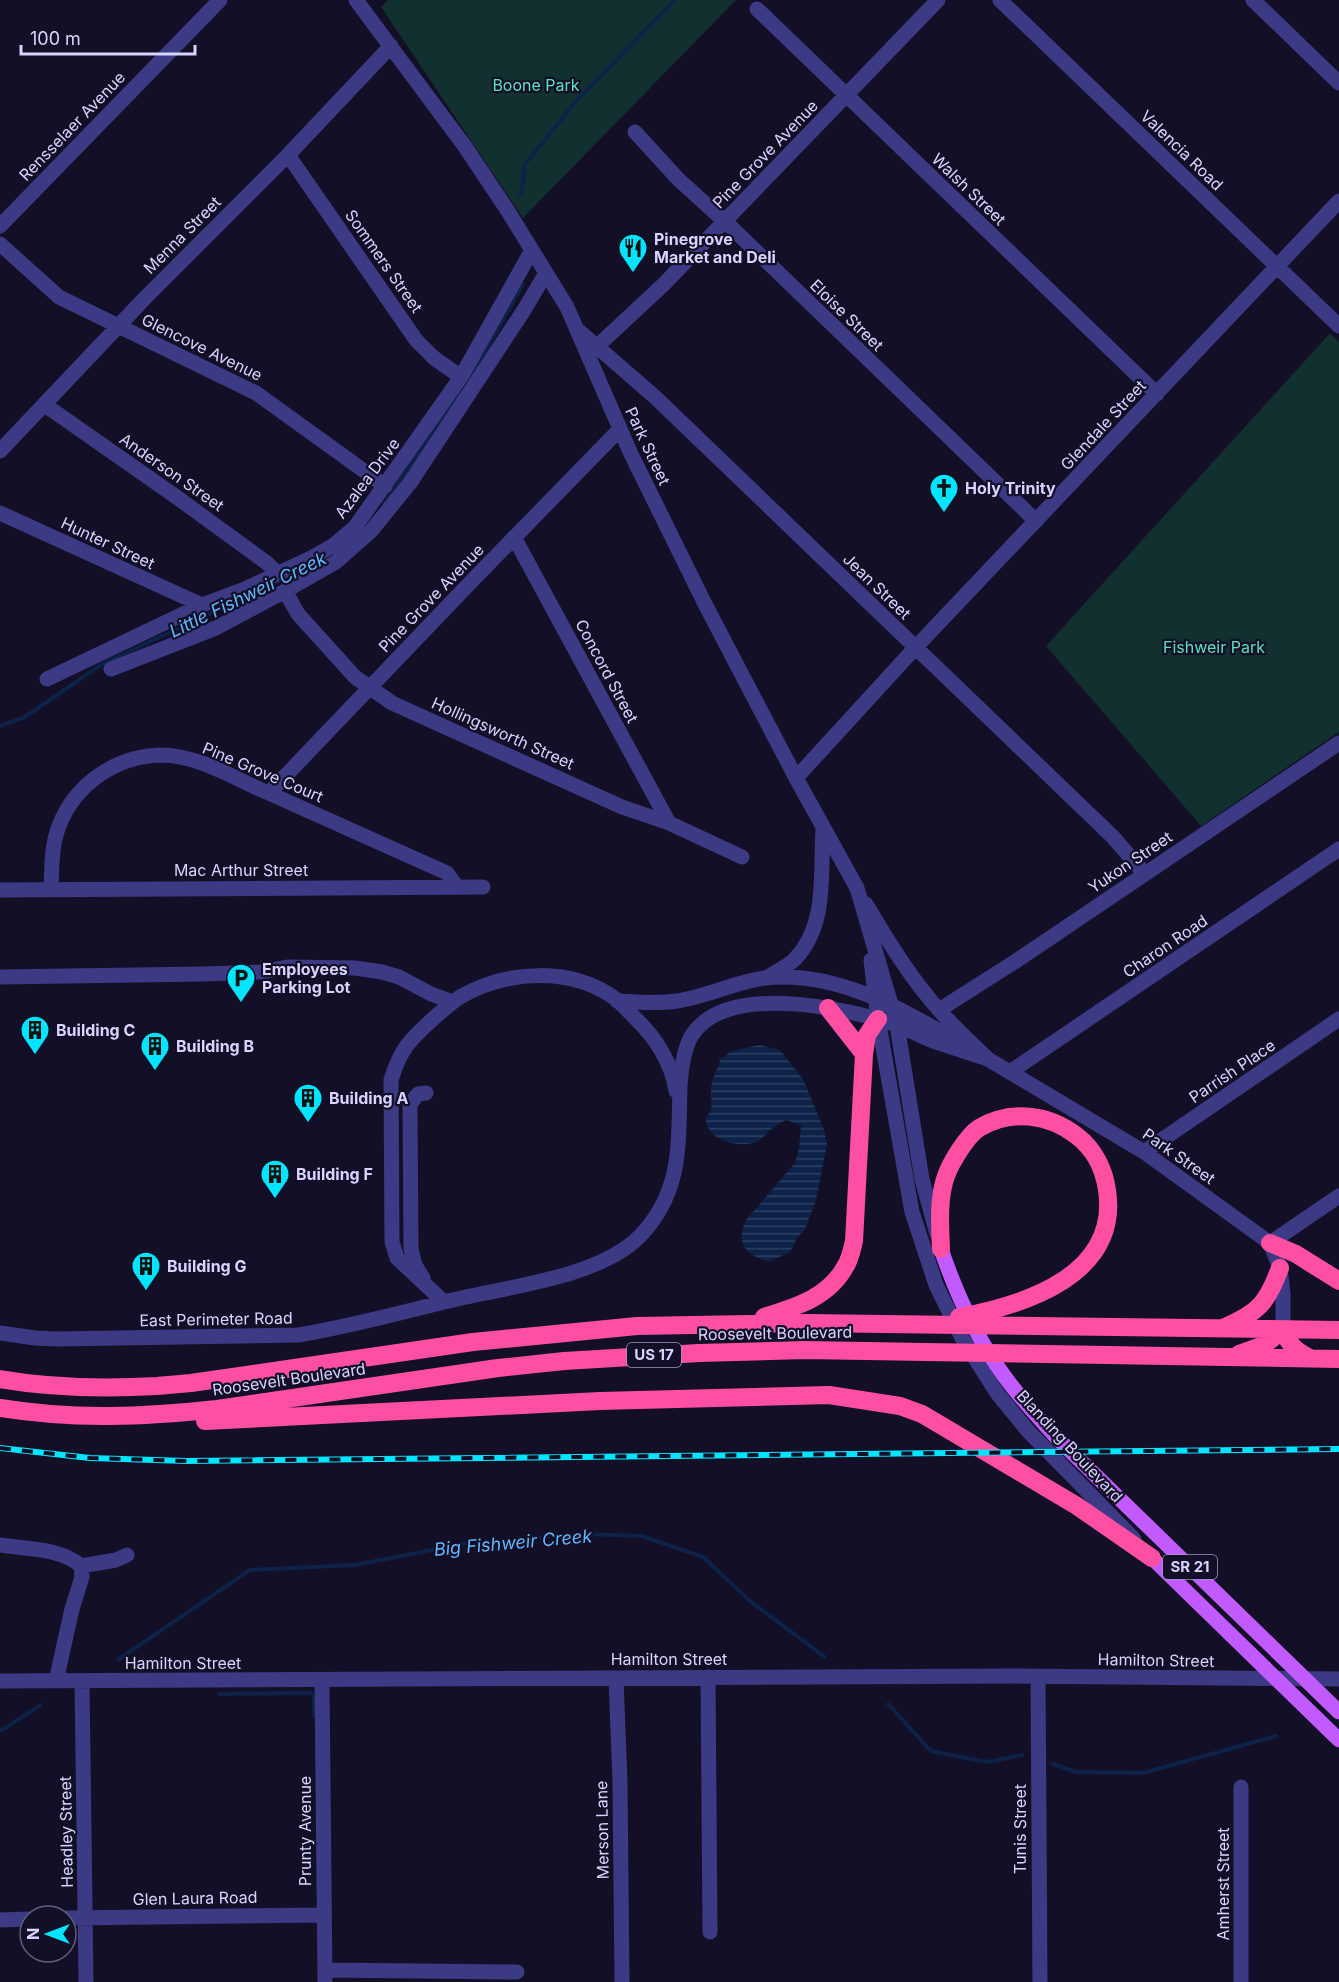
<svg xmlns="http://www.w3.org/2000/svg" width="1339" height="1982" font-family="Inter,sans-serif">
<style>
.park{fill:#12302f}
.water{fill:url(#water-rules)}
.lines{fill:none;stroke-linecap:round;stroke-linejoin:round}
.stream{stroke:#0c2248;stroke-width:4}
.minor{stroke:#3d3a85;stroke-width:15}
.major{stroke:#c25bff;stroke-width:15}
.highway{stroke:#ff4fa3;stroke-width:18}
.rail-casing{stroke:#00e5ff;stroke-width:6}
.rail{stroke:#130f26;stroke-width:4;stroke-dasharray:11;stroke-linecap:butt}
.labels{text-anchor:middle;stroke-width:4.5;stroke-linejoin:round;paint-order:stroke}
.shield{fill:#130f26;stroke:#9e99be;stroke-width:1.5}
.shield-label{font-size:15px;font-weight:bold;fill:#d9d4ff}
.park-label{font-size:16px;fill:#5fe0c0;stroke:#130f26}
.street-label{font-size:16px;fill:#d9d4ff;stroke:#130f26}
.poi-label{font-size:16px;font-weight:bold;fill:#d9d4ff;stroke:#130f26;text-anchor:start}
.water-label{font-size:18px;font-style:italic;fill:#62b6ff;stroke:#130f26}
</style>
<defs>
<pattern id="water-rules" width="6" height="5" patternUnits="userSpaceOnUse" patternTransform="scale(1.5)"><rect width="6" height="5" fill="#0c2248"/><path d="M0 2.5h6" fill="none" stroke="#2f4163"/></pattern>
</defs>
<rect width="100%" height="100%" fill="#130f26"/>
<path class="park" d="M388 0H736L523 218 381 7Z
M1330 333 1339 342V732L1201 826 1046 646Z"/>
<path class="water" d="M759 1045 780 1050 803 1079 824 1130 827 1144 816 1200 805 1229 797 1238 790 1252 769 1262C746 1256 735 1243 746 1220L795 1163 799 1148 801 1125 786 1120C782 1122 778 1124 774 1127 768 1131 763 1139 756 1142 739 1149 704 1140 706 1117 715 1108 710 1099 711 1088 712 1079 716 1071 720 1063L719 1060 732 1051Z"/>
<g class="lines">
<path class="stream" d="M521 196 525 164 578 99 675 0
M470 378 523 284
M384 504 461 392
M257 591 316 564
M0 726 25 717 102 664 248 596
M119 1659 250 1570 355 1565 462 1544 581 1534 642 1536 703 1557 750 1601 825 1657
M219 1694 312 1693 314 1696V1716
M888 1704 931 1751 987 1762 1022 1755
M0 1731 41 1705
M1053 1764 1076 1772 1143 1773 1276 1736"/>
<path class="minor" d="M356 0 466 148 506 208 567 307 631 454 705 604 796 778 857 888 897 1025 922 1179 937 1234
M1000 0 1339 326
M1253 0 1339 83
M757 9 1157 394
M635 132 678 179 732 228 1036 521
M288 155 416 340 434 358 461 377
M0 226 220 0
M0 244 59 297 256 393 385 486
M580 332 655 397 1113 837 1144 873
M590 353 664 284 938 0
M45 405 175 496 267 563 277 573
M0 451 144 299 288 155 391 46
M0 513 202 605
M514 537 669 823
M285 591 298 614 355 677 392 703 622 807 669 823 742 857
M111 669 216 628 285 591 336 562 371 531 410 483 524 310 546 273
M47 679 202 605 245 589 313 557 334 545 355 527 461 377 532 250
M796 778 915 648 1339 201
M269 793 466 587 620 429
M51 889C52 869 51 846 59 826 75 784 116 756 161 755 197 755 232 777 264 791 325 818 386 846 447 873L457 887
M0 890 483 887
M866 904C888 941 911 979 940 1011 954 1027 970 1042 986 1057
M871 960 878 1019 912 1212 936 1285 962 1338 997 1393 1028 1431 1134 1539
M0 977 203 974 261 972 289 967 355 968 382 972 399 977 431 994 453 1002
M768 977C777 971 788 966 795 959 828 924 820 874 823 830
M617 1001C637 1002 657 1004 677 1001 707 997 734 982 765 978 836 970 901 1009 960 1043
M939 1010 1016 961 1339 743
M981 1055 1144 1152 1270 1243 1280 1268 1283 1293V1330
M1010 1072 1339 849
M1144 1152 1339 1019
M1270 1243 1339 1196
M423 1278 415 1265 411 1249 410 1104 418 1094 426 1093
M444 1302 397 1258 392 1242 391 1080C401 1047 411 1039 435 1017 443 1010 451 1003 460 997 507 970 572 966 617 1000 624 1006 630 1013 637 1020 656 1038 672 1064 676 1091
M0 1333 35 1338 57 1339 298 1335C347 1327 396 1314 444 1302 502 1287 598 1279 640 1236 683 1191 678 1144 680 1087 681 1070 683 1050 692 1035 727 982 845 1008 894 1024 909 1029 922 1037 936 1042 953 1048 970 1053 988 1059
M0 1545C26 1549 61 1548 81 1566L82 1577 72 1609 56 1681
M81 1566 116 1560 127 1555
M1038 1676 1040 1982
M708 1677 710 1932
M616 1678 620 1782 622 1982
M322 1680 325 1982
M0 1681 1010 1676 1339 1679
M82 1681 86 1982
M1241 1787V1982
M66 1918 324 1915
M0 1920 30 1919
M325 1970 517 1972"/>
<path class="major" d="M941 1249C956 1293 977 1339 1005 1377 1020 1398 1038 1417 1056 1437L1339 1712
M1152 1558 1339 1740"/>
<path class="highway" d="M828 1008 864 1054
M1270 1243 1296 1254 1339 1281
M941 1249C940 1225 938 1198 946 1176 951 1162 967 1136 979 1128 1011 1109 1049 1114 1077 1136 1094 1149 1104 1169 1107 1190 1120 1275 1025 1305 959 1317
M764 1317C795 1307 828 1298 845 1267 850 1260 852 1249 854 1241L864 1054 867 1035 878 1019
M1225 1327C1259 1312 1267 1303 1280 1268
M1239 1354 1264 1345 1283 1330C1289 1345 1296 1351 1310 1358
M0 1379C52 1388 104 1389 157 1386L191 1383 473 1342 637 1326 807 1323 1339 1330
M0 1408C73 1420 144 1417 217 1409L498 1368 564 1361 699 1353 805 1350 1339 1359
M205 1421 600 1401 829 1395 900 1406 922 1414 1077 1506 1152 1558"/>
<g class="rail-casing">
<path id="rail" d="M0 1448 90 1458 187 1461 1339 1449"/>
</g>
<use href="#rail" class="rail"/>
</g>
<defs>
<g id="restaurant-pin" transform="scale(1.5)"><path d="M0 17L-7.5 6A9.5 9.5 0 1 1 7.5 6Z" fill="#00e5ff" stroke="#130f26"/><path d="M-5-6h1v4h1v-4h1v4h1v-4h1v5L-1.5 .5V6h-2V.5L-5-1ZM5-6V6H3V1.5H1.5Q1.5-4 5-6Z" fill="#111"/></g>
<g id="church-pin" transform="scale(1.5)"><path d="M0 17L-7.5 6A9.5 9.5 0 1 1 7.5 6Z" fill="#00e5ff" stroke="#130f26"/><path d="M-1.2-6h2.4v3.5h3.3v2.4h-3.3V6h-2.4V-.1h-3.3v-2.4h3.3Z" fill="#111"/></g>
<g id="parking-pin" transform="scale(1.5)"><path d="M0 17L-7.5 6A9.5 9.5 0 1 1 7.5 6Z" fill="#00e5ff" stroke="#130f26"/><path d="M-3.5-5.5H1a3.5 3.5 0 0 1 0 7H-1V5.5H-3.5ZM-1-3.4V-.6H.8a1.4 1.4 0 0 0 0-2.8Z" fill="#111"/></g>
<g id="building-pin" transform="scale(1.5)"><path d="M0 17L-7.5 6A9.5 9.5 0 1 1 7.5 6Z" fill="#00e5ff" stroke="#130f26"/><path d="M-4-6H4V6H1V3H-1V6H-4ZM-2.5-4.3h1.7v1.8h-1.7ZM.8-4.3h1.7v1.8H.8ZM-2.5-1h1.7V.8h-1.7ZM.8-1h1.7V.8H.8Z" fill="#111"/></g>
</defs>
<g fill-rule="evenodd">
<use href="#restaurant-pin" x="633" y="248"/>
<use href="#church-pin" x="944" y="488"/>
<use href="#parking-pin" x="241" y="978"/>
<use href="#building-pin" x="35" y="1030"/>
<use href="#building-pin" x="155" y="1046"/>
<use href="#building-pin" x="308" y="1098"/>
<use href="#building-pin" x="275" y="1174"/>
<use href="#building-pin" x="146" y="1266"/>
</g>
<g class="labels">
<g class="shield">
<rect x="627" y="1343" width="54" height="24" rx="4.5"/>
<rect x="1163" y="1555" width="54" height="24" rx="4.5"/>
</g>
<g class="shield-label">
<text x="654" y="1360">US 17</text>
<text x="1190" y="1572">SR 21</text>
</g>
<g class="park-label">
<text x="536" y="91">Boone Park</text>
<text x="1214" y="653">Fishweir Park</text>
</g>
<g class="street-label">
<text transform="translate(72 126) rotate(-46)" y="6">Rensselaer Avenue</text>
<text transform="translate(1182 150) rotate(44)" y="6">Valencia Road</text>
<text transform="translate(765 154) rotate(-46)" y="6">Pine Grove Avenue</text>
<text transform="translate(969 189) rotate(44)" y="6">Walsh Street</text>
<text transform="translate(182 235) rotate(-45)" y="6">Menna Street</text>
<text transform="translate(384 261) rotate(55)" y="6">Sommers Street</text>
<text transform="translate(847 315) rotate(44)" y="6">Eloise Street</text>
<text transform="translate(202 347) rotate(26)" y="6">Glencove Avenue</text>
<text transform="translate(1103 425) rotate(-47)" y="6">Glendale Street</text>
<text transform="translate(648 446) rotate(65)" y="6">Park Street</text>
<text transform="translate(172 472) rotate(35)" y="6">Anderson Street</text>
<text transform="translate(367 478) rotate(-53)" y="6">Azalea Drive</text>
<text transform="translate(108 543) rotate(25)" y="6">Hunter Street</text>
<text transform="translate(877 586) rotate(44)" y="6">Jean Street</text>
<text transform="translate(431 598) rotate(-46)" y="6">Pine Grove Avenue</text>
<text transform="translate(607 671) rotate(62)" y="6">Concord Street</text>
<text transform="translate(503 733) rotate(24)" y="6">Hollingsworth Street</text>
<text transform="translate(263 772) rotate(23)" y="6">Pine Grove Court</text>
<text transform="translate(1130 862) rotate(-34)" y="6">Yukon Street</text>
<text x="241" y="876">Mac Arthur Street</text>
<text transform="translate(1165 946) rotate(-34)" y="6">Charon Road</text>
<text transform="translate(1232 1071) rotate(-34)" y="6">Parrish Place</text>
<text transform="translate(1179 1156) rotate(35)" y="6">Park Street</text>
<text transform="translate(216 1319) rotate(-1)" y="6">East Perimeter Road</text>
<text transform="translate(775 1333) rotate(-1)" y="6">Roosevelt Boulevard</text>
<text transform="translate(289 1379) rotate(-8)" y="6">Roosevelt Boulevard</text>
<text transform="translate(1070 1446) rotate(47)" y="6">Blanding Boulevard</text>
<text x="669" y="1665">Hamilton Street</text>
<text transform="translate(1156 1660) rotate(1)" y="6">Hamilton Street</text>
<text x="183" y="1669">Hamilton Street</text>
<text transform="translate(1020 1829) rotate(-90)" y="6">Tunis Street</text>
<text transform="translate(602 1830) rotate(-91)" y="6">Merson Lane</text>
<text transform="translate(305 1831) rotate(-90)" y="6">Prunty Avenue</text>
<text transform="translate(66 1832) rotate(-91)" y="6">Headley Street</text>
<text transform="translate(1223 1884) rotate(-90)" y="6">Amherst Street</text>
<text transform="translate(195 1898) rotate(-1)" y="6">Glen Laura Road</text>
</g>
<g class="poi-label">
<text x="654" y="245">Pinegrove<tspan x="654" dy="18">Market and Deli</tspan></text>
<text x="965" y="494">Holy Trinity</text>
<text x="262" y="975">Employees<tspan x="262" dy="18">Parking Lot</tspan></text>
<text x="56" y="1036">Building C</text>
<text x="176" y="1052">Building B</text>
<text x="329" y="1104">Building A</text>
<text x="296" y="1180">Building F</text>
<text x="167" y="1272">Building G</text>
</g>
<g class="water-label">
<text transform="translate(248 595) rotate(-26)" y="6">Little Fishweir Creek</text>
<text transform="translate(513 1543) rotate(-5)" y="6">Big Fishweir Creek</text>
</g>
</g>
<g transform="translate(48 1934) rotate(270)"><circle r="28" fill="#130f26" stroke="#625e7d" stroke-width="1.5"/>
<path d="M0-4.5L10 22L0 15L-10 22Z" fill="#00e5ff"/>
<text y="-9" font-size="16" font-weight="bold" text-anchor="middle" fill="#d9d4ff">N</text>
</g>
<path d="M21 45v9h174v-9" fill="none" stroke="#d9d4ff" stroke-width="3"/>
<text x="30" y="45" font-size="18" fill="#d9d4ff" stroke="#130f26" stroke-width="4.5" paint-order="stroke">100 m</text>
</svg>
